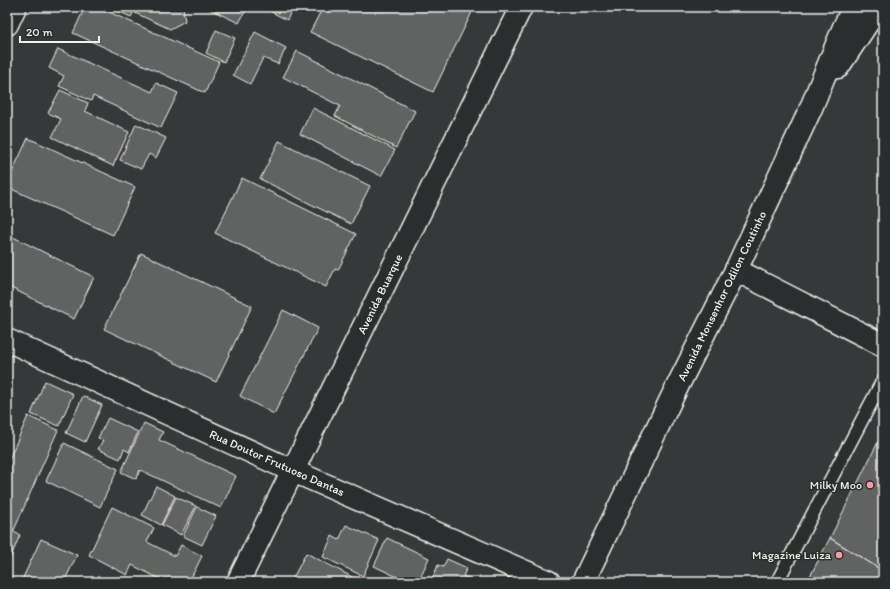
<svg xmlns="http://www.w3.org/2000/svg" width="890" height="589" font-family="Itim,sans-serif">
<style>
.building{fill:#616362;stroke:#f4f1e8}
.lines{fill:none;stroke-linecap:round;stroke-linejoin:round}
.service-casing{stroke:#f4f1e8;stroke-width:15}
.minor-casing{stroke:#f4f1e8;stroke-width:25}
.tertiary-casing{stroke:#f4f1e8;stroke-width:25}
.secondary-casing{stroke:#f4f1e8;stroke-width:25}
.primary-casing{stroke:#f4f1e8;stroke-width:25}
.service{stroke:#2a2d2e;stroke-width:12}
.minor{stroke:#2a2d2e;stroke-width:22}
.tertiary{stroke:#2a2d2e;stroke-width:22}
.secondary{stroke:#2a2d2e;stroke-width:22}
.primary{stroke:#2a2d2e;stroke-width:22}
.poi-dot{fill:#ff9aa2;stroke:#2a2d2e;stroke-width:1.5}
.labels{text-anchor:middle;stroke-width:3;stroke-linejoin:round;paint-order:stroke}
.street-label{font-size:12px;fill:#f4f1e8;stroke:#2a2d2e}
.poi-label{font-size:12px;fill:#f4f1e8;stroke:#2a2d2e;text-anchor:end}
</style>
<rect width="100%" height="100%" fill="#363939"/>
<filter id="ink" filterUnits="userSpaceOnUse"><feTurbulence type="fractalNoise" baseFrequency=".025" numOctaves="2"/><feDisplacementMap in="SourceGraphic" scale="8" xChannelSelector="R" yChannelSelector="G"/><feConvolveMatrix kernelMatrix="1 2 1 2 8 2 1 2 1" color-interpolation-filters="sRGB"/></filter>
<g filter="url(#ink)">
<path class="building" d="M85 7H98L219 62 205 93 73 33Z
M109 7H136L131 17Z
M138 7H183L185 21 170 29 135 13Z
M205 7H245L247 8 239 23Z
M262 7H293L287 20Z
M323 7H473L474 8 433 92 310 32Z
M216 30 235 38 224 62 206 53Z
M255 32 286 48 278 64 263 58 250 84 233 75Z
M58 49 152 92 156 83 178 93 161 128 93 96 91 101 59 86 64 76 49 68Z
M297 51 415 111 396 148 335 116 340 106 283 77Z
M60 90 88 103 85 111 129 132 113 166 52 137 61 119 48 113Z
M313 108 395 150 381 176 300 134Z
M136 124 166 138 156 158 149 154 141 169 120 160Z
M28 138 135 187 113 235 7 187V183Z
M279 141 370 186 351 224 260 179Z
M242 178 356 234 338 270 335 269 326 287 215 233Z
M7 234 94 277 74 319 7 286Z
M141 253 252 306 216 382 104 329Z
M283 310 318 328 274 414 240 396Z
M45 381 73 394 59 426 31 414Z
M83 396 102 405 85 442 66 433Z
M28 416 58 430 14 530 7 527V464Z
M108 418 138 432 129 452 124 449 120 459 98 449 103 440 98 438Z
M144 423 163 432 159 440 236 476 221 508 140 470 136 479 121 472Z
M883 432V571L830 538Z
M64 443 118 469 100 507 46 481Z
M156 486 175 496 161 525 142 515Z
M176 497 196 506 181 535 162 525Z
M112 507 154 528 147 542 175 556 181 545 202 556 189 582H166L132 565 127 575 89 555Z
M197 507 216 516 202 545 183 536Z
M346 525 379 540 363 576 323 557 332 536 339 540Z
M7 529 20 535 7 566Z
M387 538 429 558 418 582H408L374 566Z
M830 538 883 571V582H807Z
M41 539 77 555 64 582H21Z
M306 553 358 580 357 582H291Z
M447 559 467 568 463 576 478 582H431L438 565 443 567Z"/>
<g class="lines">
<g class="service-casing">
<path id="service" d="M777 582 883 380"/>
</g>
<g class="minor-casing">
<path id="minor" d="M7 24 15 7
M238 582 521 7"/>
</g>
<g class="tertiary-casing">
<path id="tertiary" d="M736 270 883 345"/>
</g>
<g class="secondary-casing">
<path id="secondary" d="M7 340 293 471 549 582"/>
</g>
<g class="primary-casing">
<path id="primary" d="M838 67 878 7
M583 582 675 391 736 270 811 108 844 27 854 7"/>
</g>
<use href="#service" class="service"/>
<use href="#minor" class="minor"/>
<use href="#tertiary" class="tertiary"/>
<use href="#secondary" class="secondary"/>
<use href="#primary" class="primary"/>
</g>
</g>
<g class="poi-dot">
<circle cx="870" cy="485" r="4"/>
<circle cx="839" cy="555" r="4"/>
</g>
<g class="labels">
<g class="street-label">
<text transform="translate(380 294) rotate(-64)" y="4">Avenida Buarque</text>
<text transform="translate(722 296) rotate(-64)" y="4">Avenida Monsenhor Odilon Coutinho</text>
<text transform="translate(277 463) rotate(24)" y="4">Rua Doutor Frutuoso Dantas</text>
</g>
<g class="poi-label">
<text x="862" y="489">Milky Moo</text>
<text x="831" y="559">Magazine Luiza</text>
</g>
</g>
<rect width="890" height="589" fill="none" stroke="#2a2d2e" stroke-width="24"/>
<rect x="12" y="12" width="866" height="565" fill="none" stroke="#f4f1e8" stroke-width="1.5" filter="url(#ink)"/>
<path d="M20 36v6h79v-6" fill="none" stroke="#f4f1e8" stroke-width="2"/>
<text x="26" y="36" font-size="12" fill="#f4f1e8" stroke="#2a2d2e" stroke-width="3" paint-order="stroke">20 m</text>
</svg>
